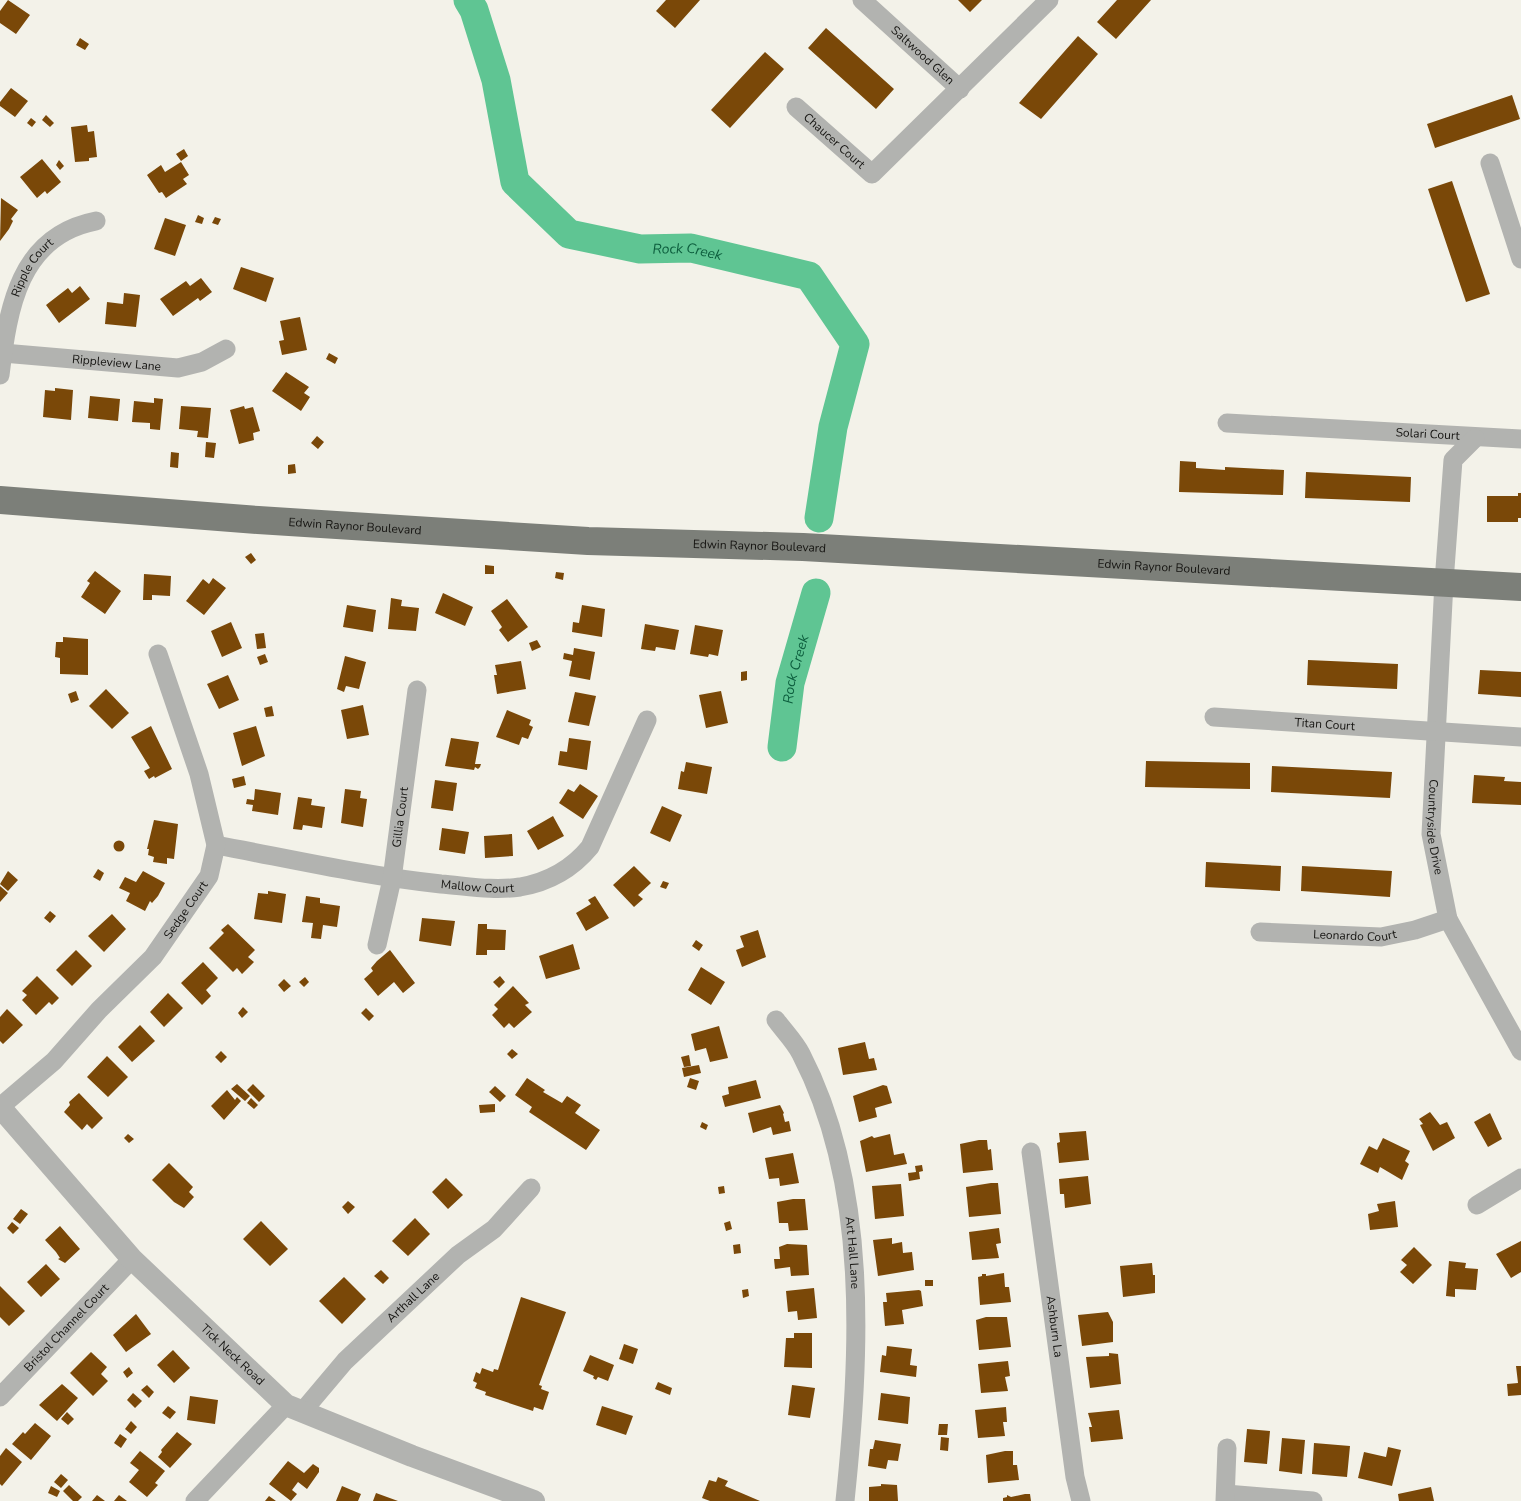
<svg xmlns="http://www.w3.org/2000/svg" width="1521" height="1501" font-family="'Nunito Sans',sans-serif">
<style>
.lines{fill:none;stroke-linecap:round;stroke-linejoin:round}
.river{stroke:#5fc593;stroke-width:29}
.building{fill:#7a4808}
.minor{stroke:#b2b3b0;stroke-width:19}
.tertiary{stroke:#b2b3b0;stroke-width:22}
.primary{stroke:#7c7f79;stroke-width:28}
.labels{text-anchor:middle;stroke-width:5;stroke-linejoin:round;paint-order:stroke}
.street-label{font-size:12px;fill:#151411;stroke:#f3f2e9}
.water-label{font-size:14px;font-style:italic;fill:#0c5d3d;stroke:#f3f2e9}
</style>
<rect width="100%" height="100%" fill="#f3f2e9"/>
<g class="lines">
<g class="river">
<path id="s1" d="M468 0 474 10 496 80 515 182 569 234 640 249 691 248 809 276 855 344 833 427 819 518"/>
<path id="s2" d="M782 747 790 683 816 593"/>
</g>
</g>
<path class="building" d="M8 0 30 15 16 34 0 23V11Z
M666 0H700L675 28 656 11Z
M958 0H982L970 12Z
M1117 0H1151L1116 39 1097 22Z
M826 28 894 89 876 109 808 48Z
M1078 36 1098 54 1041 119 1019 103Z
M80 38 89 44 85 50 76 45Z
M765 52 784 69 730 128 711 110Z
M11 88 28 101 15 117 0 106V102Z
M1512 95 1520 119 1435 148 1427 124Z
M46 115 54 123 50 127 42 120Z
M31 118 36 122 32 127 27 123Z
M87 125 88 132 94 131 97 157 89 158V161L75 162 71 127Z
M184 149 188 156 181 161 176 154Z
M42 159 61 182 47 194 45 191 37 198 20 177Z
M59 160 64 166 60 170 56 165Z
M181 162 189 175 183 179 187 184 166 198 162 192 159 193 147 175 161 165 165 172Z
M1452 181 1490 294 1466 302 1428 189Z
M1 198 18 210 11 219 13 221 9 229 0 241Z
M198 215 204 218 202 224 195 222Z
M215 217 221 219 218 225 212 223Z
M165 218 186 225 175 256 154 249Z
M241 267 274 278 266 302 233 289Z
M201 278 212 292 200 301 198 298 173 316 160 299 186 281 190 286Z
M80 286 90 299 59 323 46 305 68 288 72 293Z
M124 293 140 295 136 327 105 324 107 302 123 304Z
M300 317 307 350 282 355 279 341 284 340 280 321Z
M329 353 338 358 335 364 326 359Z
M286 372 309 387 304 393 310 397 301 411 272 391Z
M55 388 73 390 71 420 43 417 45 390 55 391Z
M90 396 120 399 118 421 88 418Z
M154 398 163 399 160 430 150 429V423L132 422 134 401 154 403Z
M181 406 211 408 208 438 197 437 198 431 179 429Z
M244 406 245 409 253 407 260 431 253 433 254 440 239 444 230 410Z
M317 436 324 442 318 449 311 443Z
M206 442 216 443 214 458 205 457Z
M171 452 179 453 178 468 170 467Z
M1180 461 1196 462V468L1225 470V467L1284 470 1283 495 1179 492Z
M295 464 296 473 288 474V465Z
M1306 472 1411 477 1410 502 1305 498Z
M1518 493H1521V518H1518V522H1487V496H1518Z
M251 553 256 560 251 564 245 557Z
M485 565 494 566V574H485Z
M95 571 121 591 105 614 81 597 90 583 87 581Z
M556 572 564 573 563 580 555 578Z
M144 574 171 576 170 596 152 595V600H143Z
M213 578 226 588 204 615 186 601 203 579 209 584Z
M443 593 473 607 465 626 435 613Z
M391 598 402 600 401 606 419 608 416 631 388 629Z
M507 599 528 627 508 642 499 630 502 627 491 611Z
M347 605 376 610 373 632 343 627Z
M582 605 605 609 602 637 572 632 573 622 579 623Z
M231 622 242 648 222 657 211 631Z
M645 624 679 630 675 650 656 647 655 651 641 649Z
M695 625 723 630 718 656 709 654 708 657 690 654Z
M264 633 266 648 257 649 255 634Z
M63 637 88 639V675L60 674V658L55 657 56 642H63Z
M537 640 541 647 532 651 529 643Z
M574 648 595 652 590 680 569 676 572 661 563 659 564 653 573 655Z
M265 654 268 662 260 665 257 657Z
M345 656 366 662 359 689 346 686 344 692 337 689Z
M1308 660 1398 664 1397 689 1307 685Z
M521 661 526 689 497 694 494 675H497L495 665Z
M1480 670 1521 672V697L1478 694Z
M747 671V680L741 681V672Z
M228 675 239 700 219 709 207 684Z
M106 689 129 713 112 729 89 706Z
M76 691 79 700 71 703 68 694Z
M721 691 728 723 706 728 699 695Z
M575 692 596 696 589 726 568 722Z
M363 705 369 735 347 739 341 710Z
M272 706 274 716 266 717 264 708Z
M507 710 531 720 529 725 533 727 528 739 522 737 519 745 496 737Z
M151 726 172 769 155 778 154 776 149 779 144 771 150 768 131 737Z
M256 726 265 756 242 766 233 733Z
M451 738 479 742 475 764H481L480 767 478 769 475 767 474 770 445 766Z
M569 738 591 741 587 770 558 765 560 751 567 752Z
M1146 761 1250 763V789L1145 787Z
M686 762 712 767 707 794 678 789 681 771 684 772Z
M1272 766 1392 772 1390 798 1271 792Z
M1474 775 1505 777 1504 781 1521 782V805L1472 803Z
M244 776 246 785 234 788 232 779Z
M435 780 457 783 453 811 431 808Z
M580 784 598 796 583 819 559 803 568 789 574 792Z
M255 789 281 793 278 815 252 811 253 805 246 804 247 799 254 800Z
M345 789 361 791 360 798 367 799 363 827 341 823Z
M298 797 312 799 311 805 325 807 322 828 303 825 302 830 293 829Z
M662 806 682 815 670 842 650 833Z
M553 816 564 836 538 850 527 831Z
M154 820 178 824 174 859 167 858V864L153 862 154 857 148 855 149 849H147Z
M442 828 469 832 465 854 439 850Z
M512 834 513 856 485 858 484 836Z
M113.5 846a5.5 5.5 0 1 1 11 0a5.5 5.5 0 1 1-11 0Z
M1206 862 1281 866 1280 891 1205 887Z
M634 866 651 883 638 895 643 899 634 907 613 885Z
M1302 866 1392 871 1390 897 1301 891Z
M98 869 104 873 100 881 93 877Z
M8 871 18 880 8 891 0 884Z
M143 871 165 883 158 896 152 903 150 901 145 911 126 901 130 893 119 888 125 877 136 882Z
M663 881 669 883 666 889 660 887Z
M0 886 8 893 0 902Z
M268 891 286 894 282 923 254 919 258 893 268 894Z
M306 896 320 898V903L340 906 337 927 323 925 321 939 311 938 313 923 302 922Z
M595 896 609 918 586 931 576 913 591 904 588 900Z
M50 911 56 916 50 923 44 918Z
M112 914 126 929 104 952 88 936Z
M422 918 455 921 451 946 419 941Z
M228 924 255 950 248 957 254 962 242 974 237 968 233 972 209 948 224 933 221 930Z
M478 924H487V929L506 930 505 950H487V955H476Z
M758 930 766 957 742 967 736 950 744 947 740 936Z
M696 940 703 945 699 951 692 946Z
M573 944 580 969 546 979 539 956Z
M76 950 92 966 72 986 56 970Z
M390 950 415 983 403 993 394 982 378 996 364 979 373 971 371 968 377 961Z
M203 962 218 978 206 990 211 996 202 1005 181 983Z
M701 967 725 982 711 1005 688 990Z
M37 976 59 998 52 1005 49 1002 36 1015 22 1000 27 995 22 991Z
M500 976 505 982 499 988 493 982Z
M305 977 309 982 304 987 299 982Z
M284 979 291 986 284 992 278 985Z
M513 986 529 1003 525 1005 532 1012 514 1028 509 1023 504 1028 492 1015 498 1009 494 1005Z
M168 993 183 1008 164 1027 150 1012Z
M243 1007 248 1012 242 1018 238 1013Z
M366 1008 374 1016 369 1021 361 1013Z
M7 1009 23 1025 3 1044 0 1041V1017Z
M140 1025 155 1041 132 1062 118 1047Z
M719 1026 728 1058 710 1062 706 1048 695 1051 691 1034Z
M865 1042 869 1059 874 1058 877 1070 843 1075 838 1048Z
M512 1049 518 1054 512 1059 507 1054Z
M221 1051 227 1057 221 1063 215 1057Z
M689 1055 691 1066 684 1067 681 1057Z
M107 1056 128 1077 108 1097 87 1077Z
M699 1065 701 1073 684 1077 682 1068Z
M527 1078 545 1090 543 1092 562 1103 567 1096 581 1105 575 1113 600 1130 586 1150 529 1112 532 1107 515 1095Z
M690 1078 699 1081 696 1090 687 1087Z
M756 1080 761 1098 725 1107 722 1096 729 1094 728 1087Z
M237 1084 250 1096 245 1101 231 1089Z
M253 1084 265 1096 259 1102 247 1090Z
M883 1085 887 1086 892 1103 875 1108 877 1117 859 1122 853 1096Z
M495 1086 506 1096 500 1102 489 1092Z
M227 1090 235 1100 237 1097 241 1101 224 1120 211 1106Z
M79 1093 103 1118 92 1129 87 1124 82 1130 64 1112 70 1105 69 1102Z
M251 1098 258 1105 254 1109 247 1103Z
M495 1104V1112L480 1113 479 1105Z
M780 1105 784 1113 783 1114 785 1122 789 1121 791 1131 773 1135 771 1127 753 1133 748 1113Z
M1430 1112 1440 1125 1447 1122 1455 1138 1433 1151 1420 1125 1423 1124 1419 1119Z
M1490 1113 1502 1139 1488 1147 1474 1122Z
M702 1122 708 1125 706 1130 700 1127Z
M1086 1131 1089 1160 1059 1163 1057 1143 1060 1142 1059 1133Z
M128 1134 134 1139 129 1143 124 1138Z
M890 1134 894 1155 904 1153 907 1164 866 1172 860 1141 872 1136 874 1138Z
M1383 1138 1410 1151 1405 1161 1409 1164 1402 1180 1380 1167 1378 1173 1360 1164 1369 1146 1377 1150Z
M979 1140H987L988 1150 991 1149 993 1170 963 1173 960 1144Z
M793 1153 799 1183 780 1186 779 1178 769 1179 765 1158Z
M169 1163 193 1187 189 1192 194 1197 184 1208 174 1202 152 1180Z
M922 1165 923 1171 919 1172 920 1179 909 1181 908 1173 916 1172 915 1166Z
M1088 1176 1091 1204 1065 1208 1064 1194H1060L1059 1179Z
M446 1178 463 1195 448 1209 432 1192Z
M991 1183H998L1001 1214 969 1217 966 1187Z
M901 1184 904 1216 875 1219 872 1186Z
M724 1186 725 1193 719 1194 718 1187Z
M793 1199H805L808 1230 789 1231 788 1223H779L777 1202Z
M348 1201 355 1207 348 1214 342 1207Z
M1395 1201 1398 1227 1370 1230 1368 1214 1379 1211 1377 1204Z
M21 1209 28 1214 20 1224 13 1219Z
M415 1218 430 1234 408 1256 392 1241Z
M261 1221 288 1249 270 1266 243 1239Z
M730 1221 732 1229 726 1231 724 1223Z
M12 1222 19 1228 13 1234 7 1228Z
M60 1226 80 1249 65 1263 58 1259 60 1258 56 1252 45 1240Z
M999 1228 1001 1243 996 1244 999 1258 972 1260 969 1232Z
M892 1238V1244L902 1242 903 1253 912 1252 914 1270 878 1276 873 1240Z
M1521 1241V1272L1511 1278 1496 1254Z
M740 1244 741 1253 734 1254 733 1245Z
M787 1244 807 1245 809 1275 791 1276 790 1267 775 1269 774 1259H780L779 1247Z
M1414 1247 1432 1265 1413 1284 1400 1272 1407 1265 1401 1260Z
M1449 1261 1466 1263 1465 1268 1478 1269 1476 1290 1455 1289V1297L1446 1296Z
M1152 1263 1153 1275H1155V1293L1123 1297 1120 1266Z
M46 1264 60 1279 41 1297 27 1282Z
M381 1270 389 1278 383 1284 374 1276Z
M1004 1273 1005 1287H1009L1011 1302 980 1305 978 1277 982 1276V1274H986V1276Z
M344 1277 366 1299 342 1324 319 1301Z
M925 1280H933V1286H925Z
M0 1286 25 1311 9 1326 0 1317Z
M814 1288 817 1318 798 1320 797 1311 788 1312 786 1291Z
M748 1289 749 1296 743 1298 742 1290Z
M919 1290 921 1291 923 1306 902 1310 904 1324 885 1326 883 1302H887L886 1293Z
M521 1297 566 1312 539 1385 542 1386 541 1389 549 1392 543 1410 534 1407 533 1411 485 1395 486 1392 475 1388 477 1383 473 1381 476 1372 480 1374 482 1368 493 1372 494 1369 498 1370Z
M1108 1312 1113 1322V1342L1082 1346 1078 1315Z
M136 1314 151 1334 126 1352 113 1335Z
M986 1317H1007L1011 1347 979 1350 976 1320Z
M794 1333H812V1368L784 1367 786 1338H794Z
M624 1344 638 1349 633 1364 619 1359Z
M887 1346 912 1349 910 1365 917 1366 916 1377 880 1372 882 1355 886 1356Z
M173 1350 190 1368 174 1383 157 1365Z
M91 1352 107 1367 101 1374 108 1381 93 1396 70 1373Z
M1109 1353 1118 1354 1121 1384 1090 1388 1086 1357 1109 1356Z
M590 1355 614 1365 608 1381 598 1377 596 1380 593 1378 594 1376 583 1371Z
M1008 1361 1010 1376 1005 1377 1008 1391 981 1393 978 1364Z
M1516 1366H1521V1395L1508 1396 1507 1384 1518 1383Z
M129 1367 133 1373 127 1378 123 1372Z
M658 1382 672 1388 670 1395 655 1389Z
M62 1384 78 1398 57 1421 39 1405Z
M147 1385 154 1392 149 1398 141 1390Z
M792 1385 815 1388 810 1418 788 1415Z
M133 1393 142 1401 135 1408 127 1400Z
M881 1393 910 1397 908 1424 878 1420Z
M190 1396 218 1400 215 1424 187 1420Z
M168 1406 176 1412 170 1419 162 1413Z
M602 1406 633 1416 626 1435 596 1425Z
M1006 1407 1007 1422H1003L1005 1436 978 1438 975 1410Z
M1119 1410 1123 1439 1091 1442 1089 1427H1092L1088 1413Z
M67 1412 74 1419 68 1425 61 1419Z
M131 1421 137 1427 131 1434 125 1429Z
M35 1423 51 1436 31 1460 12 1444 23 1432 25 1434Z
M939 1424H948L947 1435H938Z
M1247 1429 1270 1431 1267 1464 1244 1462Z
M177 1432 192 1444 170 1468 158 1457 162 1452 161 1450Z
M120 1434 127 1439 121 1448 114 1443Z
M941 1437 949 1438 948 1451 940 1450Z
M1282 1438 1305 1440 1302 1474 1279 1471Z
M875 1440 901 1444 898 1461 888 1460 886 1469 868 1466 870 1449H873Z
M1314 1443 1350 1446 1347 1477 1312 1474Z
M1388 1447 1401 1450 1392 1486 1358 1478 1364 1452 1386 1457Z
M6 1448 22 1462 2 1486 0 1484V1456Z
M140 1451 165 1471 155 1483 158 1485 147 1497 129 1482 139 1470 130 1463Z
M1005 1451H1013V1465H1017L1019 1480 988 1483 986 1455Z
M288 1461 304 1473 313 1464 319 1468V1472L307 1489 298 1482 292 1490 297 1494 291 1501 269 1484Z
M61 1474 68 1480 61 1488 54 1482Z
M718 1477 728 1481 725 1486 760 1501H710L702 1498 709 1480 716 1482Z
M881 1484 897 1485 898 1501H869V1487L881 1486Z
M69 1485 82 1497 78 1501H73L63 1491Z
M51 1486 60 1491 57 1497 48 1493Z
M342 1486 361 1494 358 1501H336Z
M1431 1487 1434 1501H1399L1398 1494Z
M376 1493 398 1501H373Z
M1025 1494H1030L1031 1501H1003V1498L1007 1497V1495L1011 1497Z
M97 1495 105 1501H92Z
M119 1495 127 1501H114Z
M269 1496 276 1501H265Z"/>
<g class="lines">
<g class="minor">
<path id="s3" d="M862 0 960 89"/>
<path id="s4" d="M796 107 872 174 1049 0"/>
<path d="M1490 163 1521 259"/>
<path id="s5" d="M3 353 178 368 202 362 226 349"/>
<path id="s6" d="M0 375C8 308 19 236 96 221"/>
<path id="s7" d="M1227 423 1521 439"/>
<path id="s8" d="M1475 438 1453 460 1444 582 1431 834 1448 919 1521 1051"/>
<path id="s9" d="M1214 717 1521 737"/>
<path id="s10" d="M216 845C291 859 365 876 441 884 467 886 493 891 520 887 549 882 572 869 590 847L647 720"/>
<path id="s11" d="M1260 932 1381 937 1415 930 1448 919"/>
<path id="s12" d="M377 945 392 879 417 690"/>
<path id="s13" d="M776 1020C784 1031 795 1042 801 1054 870 1187 860 1356 845 1501"/>
<path id="s14" d="M0 1107 54 1061 99 1010 153 957 209 876 216 845 199 774 158 654"/>
<path id="s15" d="M1031 1152 1075 1477 1081 1501"/>
<path d="M1477 1205 1521 1178"/>
<path id="s16" d="M0 1397 132 1259"/>
<path id="s17" d="M302 1412 345 1361 458 1255 494 1229 531 1188"/>
<path d="M1226 1494 1313 1501"/>
<path d="M195 1501 286 1405"/>
<path d="M1225 1501 1227 1448"/>
</g>
<path class="tertiary" id="s18" d="M0 1107 132 1259 286 1405 412 1456 534 1501"/>
<path class="primary" id="s19" d="M0 500 258 520 588 541 803 547 1521 587"/>
</g>
<g class="labels">
<g class="street-label">
<text dy="4" stroke="none"><textPath href="#s3" startOffset="82">Saltwood Glen</textPath></text>
<text dy="4" stroke="none"><textPath href="#s4" startOffset="51">Chaucer Court</textPath></text>
<text dy="4" stroke="none"><textPath href="#s6" startOffset="114">Ripple Court</textPath></text>
<text dy="4" stroke="none"><textPath href="#s5" startOffset="114">Rippleview Lane</textPath></text>
<text dy="4" stroke="none"><textPath href="#s7" startOffset="201">Solari Court</textPath></text>
<text dy="4" stroke="none"><textPath href="#s19" startOffset="356">Edwin Raynor Boulevard</textPath></text>
<text dy="4" stroke="none"><textPath href="#s19" startOffset="761">Edwin Raynor Boulevard</textPath></text>
<text dy="4" stroke="none"><textPath href="#s19" startOffset="1166">Edwin Raynor Boulevard</textPath></text>
<text dy="4" stroke="none"><textPath href="#s9" startOffset="111">Titan Court</textPath></text>
<text dy="4" stroke="none"><textPath href="#s12" startOffset="130">Gillia Court</textPath></text>
<text dy="4" stroke="none"><textPath href="#s8" startOffset="399">Countryside Drive</textPath></text>
<text dy="4" stroke="none"><textPath href="#s10" startOffset="265">Mallow Court</textPath></text>
<text dy="4" stroke="none"><textPath href="#s14" startOffset="272">Sedge Court</textPath></text>
<text dy="4" stroke="none"><textPath href="#s11" startOffset="95">Leonardo Court</textPath></text>
<text dy="4" stroke="none"><textPath href="#s13" startOffset="249">Art Hall Lane</textPath></text>
<text dy="4" stroke="none"><textPath href="#s17" startOffset="160">Arthall Lane</textPath></text>
<text dy="4" stroke="none"><textPath href="#s15" startOffset="176">Ashburn La</textPath></text>
<text dy="4" stroke="none"><textPath href="#s16" startOffset="96">Bristol Channel Court</textPath></text>
<text dy="4" stroke="none"><textPath href="#s18" startOffset="340">Tick Neck Road</textPath></text>
</g>
<g class="water-label">
<text dy="5" stroke="none"><textPath href="#s1" startOffset="384">Rock Creek</textPath></text>
<text dy="5" stroke="none"><textPath href="#s2" startOffset="79">Rock Creek</textPath></text>
</g>
</g>
</svg>
